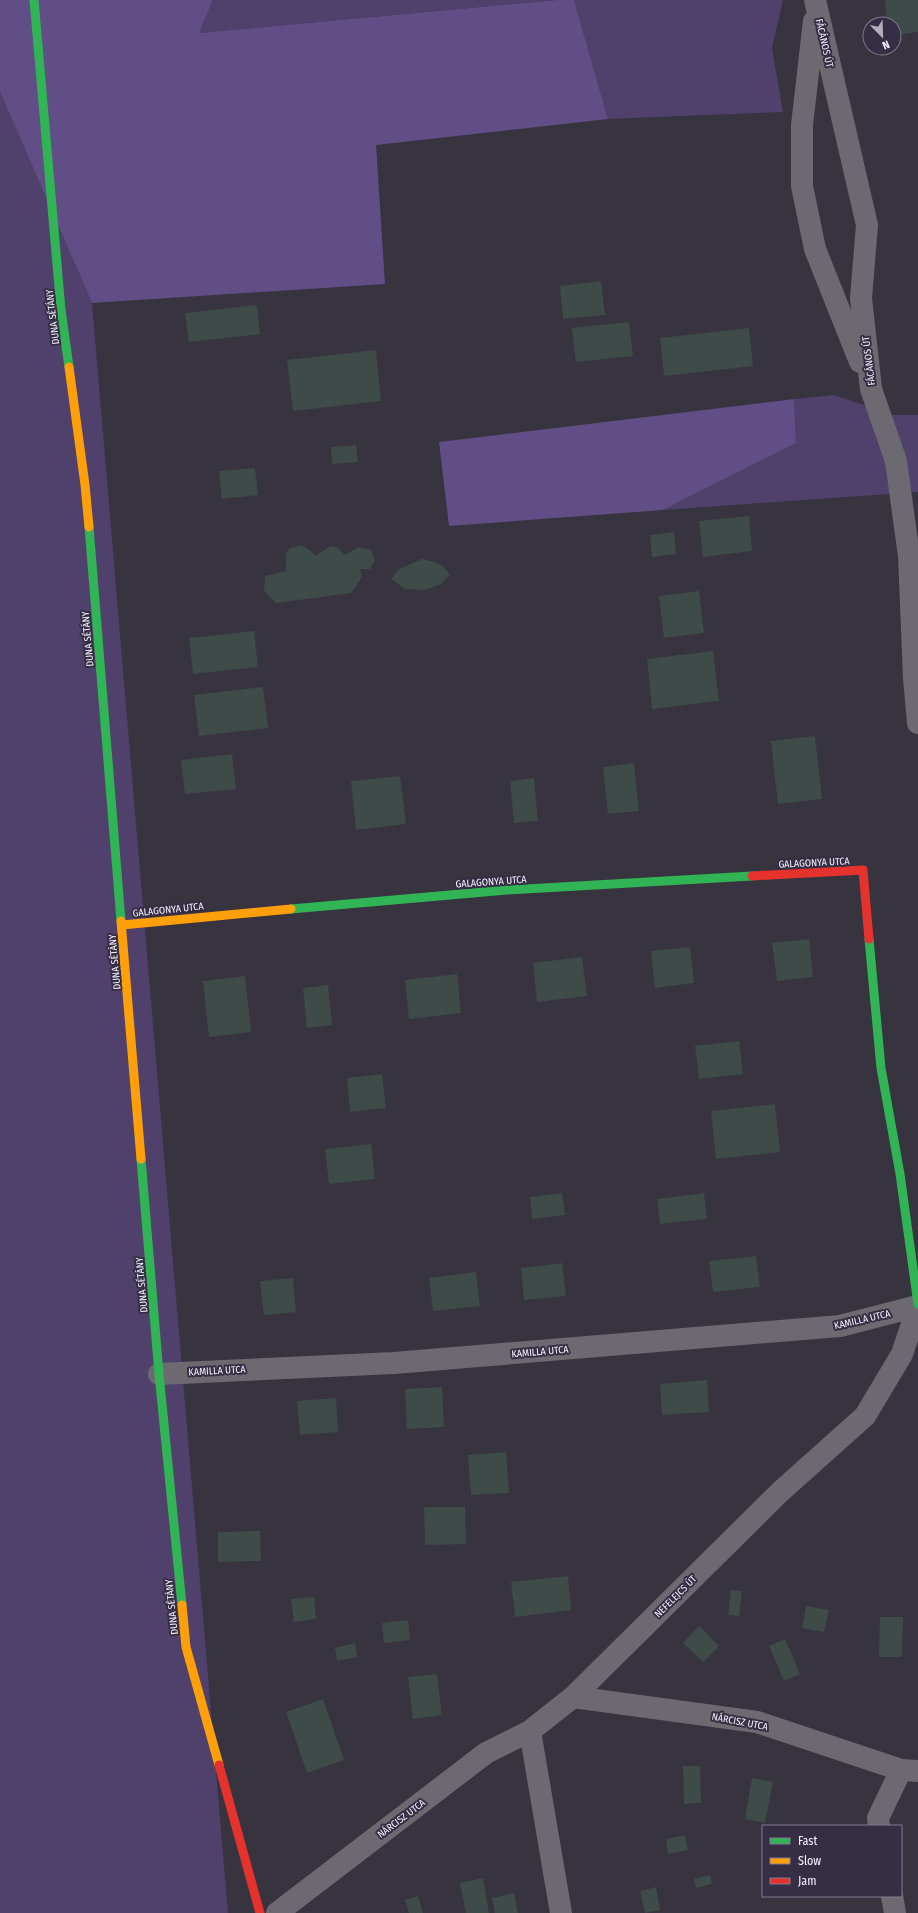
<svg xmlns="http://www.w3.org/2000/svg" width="918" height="1913" font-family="'Fira Sans Condensed',sans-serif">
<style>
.green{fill:#4f416c}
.forest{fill:#614e86}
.building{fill:#3e4b49}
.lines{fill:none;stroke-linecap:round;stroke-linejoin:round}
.street{stroke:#6c6a70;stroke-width:22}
.fast{stroke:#30b455;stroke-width:9}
.slow{stroke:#ff9f0a;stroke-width:9}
.jam{stroke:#e5322d;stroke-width:9}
.labels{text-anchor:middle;stroke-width:4;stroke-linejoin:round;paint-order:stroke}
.street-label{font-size:10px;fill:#f5f2fd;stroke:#352e44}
</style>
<rect width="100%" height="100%" fill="#37333f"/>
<path class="green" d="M213 0H557L199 33Z
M574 0H783L772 48 783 112 608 119Z
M0 92 92 303 228 1913H0Z
M834 395 893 415H918V492L663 510 796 443 794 399Z"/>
<path class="forest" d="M0 0H213L199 33 557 0H574L608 119 376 145 385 284 92 303 0 92Z
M794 399 796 443 663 510 449 526 439 442Z"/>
<path class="building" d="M885 0H918V32L894 35V24H887Z
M601 281 605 315 563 319 560 286Z
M257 305 260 334 189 342 185 313Z
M629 322 633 356 576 362 572 328Z
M749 328 753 366 664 376 660 338Z
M376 350 381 401 293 411 287 360Z
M356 445 358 462 332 464 331 447Z
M255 468 258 495 222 499 219 471Z
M749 516 752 551 703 557 699 521Z
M674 532 676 554 652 557 650 535Z
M302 545 311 551 315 556 331 546 337 547 345 555 358 547 371 550 375 560 370 569H360L362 577 351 593 276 603 264 591 265 576 286 571V554L290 548Z
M422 559 434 562 443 566 450 575 441 584 425 590 405 589 391 579 399 569Z
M699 591 704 633 664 638 659 596Z
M254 631 258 667 193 674 189 638Z
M713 651 719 701 652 709 647 659Z
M263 687 268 728 199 736 194 695Z
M815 736 822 799 778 804 771 741Z
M232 754 236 789 185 794 181 760Z
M634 763 639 811 608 814 603 767Z
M400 776 406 824 356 830 351 781Z
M534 778 538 821 514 823 510 781Z
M809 939 813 977 777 981 772 943Z
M690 947 694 983 655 988 651 951Z
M582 957 587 996 537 1002 533 963Z
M457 974 461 1013 409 1019 405 980Z
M245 976 251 1032 209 1037 203 981Z
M328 985 332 1025 307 1028 303 988Z
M739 1041 743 1074 699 1079 695 1046Z
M382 1074 386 1108 350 1112 347 1078Z
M775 1104 780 1152 716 1159 711 1111Z
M371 1144 375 1179 329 1184 325 1149Z
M562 1193 565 1215 532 1219 530 1197Z
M704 1193 707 1219 660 1224 657 1199Z
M756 1256 760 1287 713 1292 709 1261Z
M562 1263 566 1296 524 1300 521 1268Z
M476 1272 480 1306 433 1311 429 1278Z
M293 1278 296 1312 264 1315 260 1281Z
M707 1380 709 1412 662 1415 660 1384Z
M442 1387 444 1427 407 1429 405 1389Z
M336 1398 338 1432 300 1435 297 1401Z
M506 1452 509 1493 471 1495 468 1455Z
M424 1507H465L466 1544 425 1545Z
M260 1531 261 1561 218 1562V1532Z
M568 1576 571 1610 515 1617 511 1582Z
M731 1590 742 1591 739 1616 728 1615Z
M314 1597 316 1619 294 1622 291 1599Z
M806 1606 829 1610 824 1632 802 1628Z
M880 1617H903L902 1657H879Z
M408 1620 410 1640 384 1643 382 1623Z
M699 1626 719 1646 703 1662 683 1643Z
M785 1639 800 1674 784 1681 769 1646Z
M355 1643 357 1657 337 1661 335 1648Z
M437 1674 442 1715 413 1719 408 1677Z
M323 1699 344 1760 307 1773 286 1712Z
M683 1766H700L701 1803 684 1804Z
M752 1778 773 1782 765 1823 745 1819Z
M685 1835 688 1850 668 1854 666 1839Z
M710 1875 712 1884 696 1888 694 1879Z
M483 1878 489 1913H466L460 1883Z
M656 1887 660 1910 645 1913 640 1891Z
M514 1893 518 1913H495L492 1898Z
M418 1896 423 1913H409L405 1900Z"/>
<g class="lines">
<path class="street" d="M815 0 867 225 861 298 871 389 896 461 909 556 914 678 918 723
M814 21 802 125V186L815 249 860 362
M159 1374 394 1363 840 1326 918 1306
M573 1697 757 1722 901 1770
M879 1826 878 1818 901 1770 918 1771
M892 1896 895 1913
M277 1913 486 1753 530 1731
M561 1913 530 1731 573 1697 780 1492 865 1416 902 1354 918 1306"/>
<path class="fast" d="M34 0 61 310 69 367
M89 527 121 921
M291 909 507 890 752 876
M869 939 881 1068 900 1174 918 1304
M141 1159 159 1374 182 1605"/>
<path class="slow" d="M69 367 85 485 89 527
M121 921 141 1159
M122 925 291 909
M182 1605 186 1647 219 1765"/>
<path class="jam" d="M752 876 863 870 869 939
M219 1765 260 1913"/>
</g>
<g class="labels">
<g class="street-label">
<text transform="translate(825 43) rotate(77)" y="4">FÁCÁNOS ÚT</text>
<text transform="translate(52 317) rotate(-97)" y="4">DUNA SÉTÁNY</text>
<text transform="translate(868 361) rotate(-97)" y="4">FÁCÁNOS ÚT</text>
<text transform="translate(87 639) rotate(-95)" y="4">DUNA SÉTÁNY</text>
<text transform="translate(814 862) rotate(-3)" y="4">GALAGONYA UTCA</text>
<text transform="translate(491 881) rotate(-4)" y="4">GALAGONYA UTCA</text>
<text transform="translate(168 909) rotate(-6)" y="4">GALAGONYA UTCA</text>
<text transform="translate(114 962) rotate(-95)" y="4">DUNA SÉTÁNY</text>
<text transform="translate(141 1285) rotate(-95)" y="4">DUNA SÉTÁNY</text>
<text transform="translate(862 1319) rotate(-13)" y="4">KAMILLA UTCA</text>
<text transform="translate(540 1351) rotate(-5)" y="4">KAMILLA UTCA</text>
<text transform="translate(217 1370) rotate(-3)" y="4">KAMILLA UTCA</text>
<text transform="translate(675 1596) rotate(-45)" y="4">NEFELEJCS ÚT</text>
<text transform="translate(171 1607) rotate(-96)" y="4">DUNA SÉTÁNY</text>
<text transform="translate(740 1721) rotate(11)" y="4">NÁRCISZ UTCA</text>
<text transform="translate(401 1818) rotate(-37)" y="4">NÁRCISZ UTCA</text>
</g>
</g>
<rect x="762" y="1825" width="140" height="72" fill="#352e44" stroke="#827c8e"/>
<rect x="770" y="1838" width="20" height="6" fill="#30b455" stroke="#827c8e"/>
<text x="798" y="1845" font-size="12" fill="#f5f2fd">Fast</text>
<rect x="770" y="1858" width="20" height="6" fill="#ff9f0a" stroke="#827c8e"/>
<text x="798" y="1865" font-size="12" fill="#f5f2fd">Slow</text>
<rect x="770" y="1878" width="20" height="6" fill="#e5322d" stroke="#827c8e"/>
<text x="798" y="1885" font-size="12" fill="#f5f2fd">Jam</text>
<g transform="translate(882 36) rotate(157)"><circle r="19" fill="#352e44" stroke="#827c8e"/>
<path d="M0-3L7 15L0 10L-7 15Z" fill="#b2afba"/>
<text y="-6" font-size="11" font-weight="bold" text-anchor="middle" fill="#f5f2fd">N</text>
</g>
</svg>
